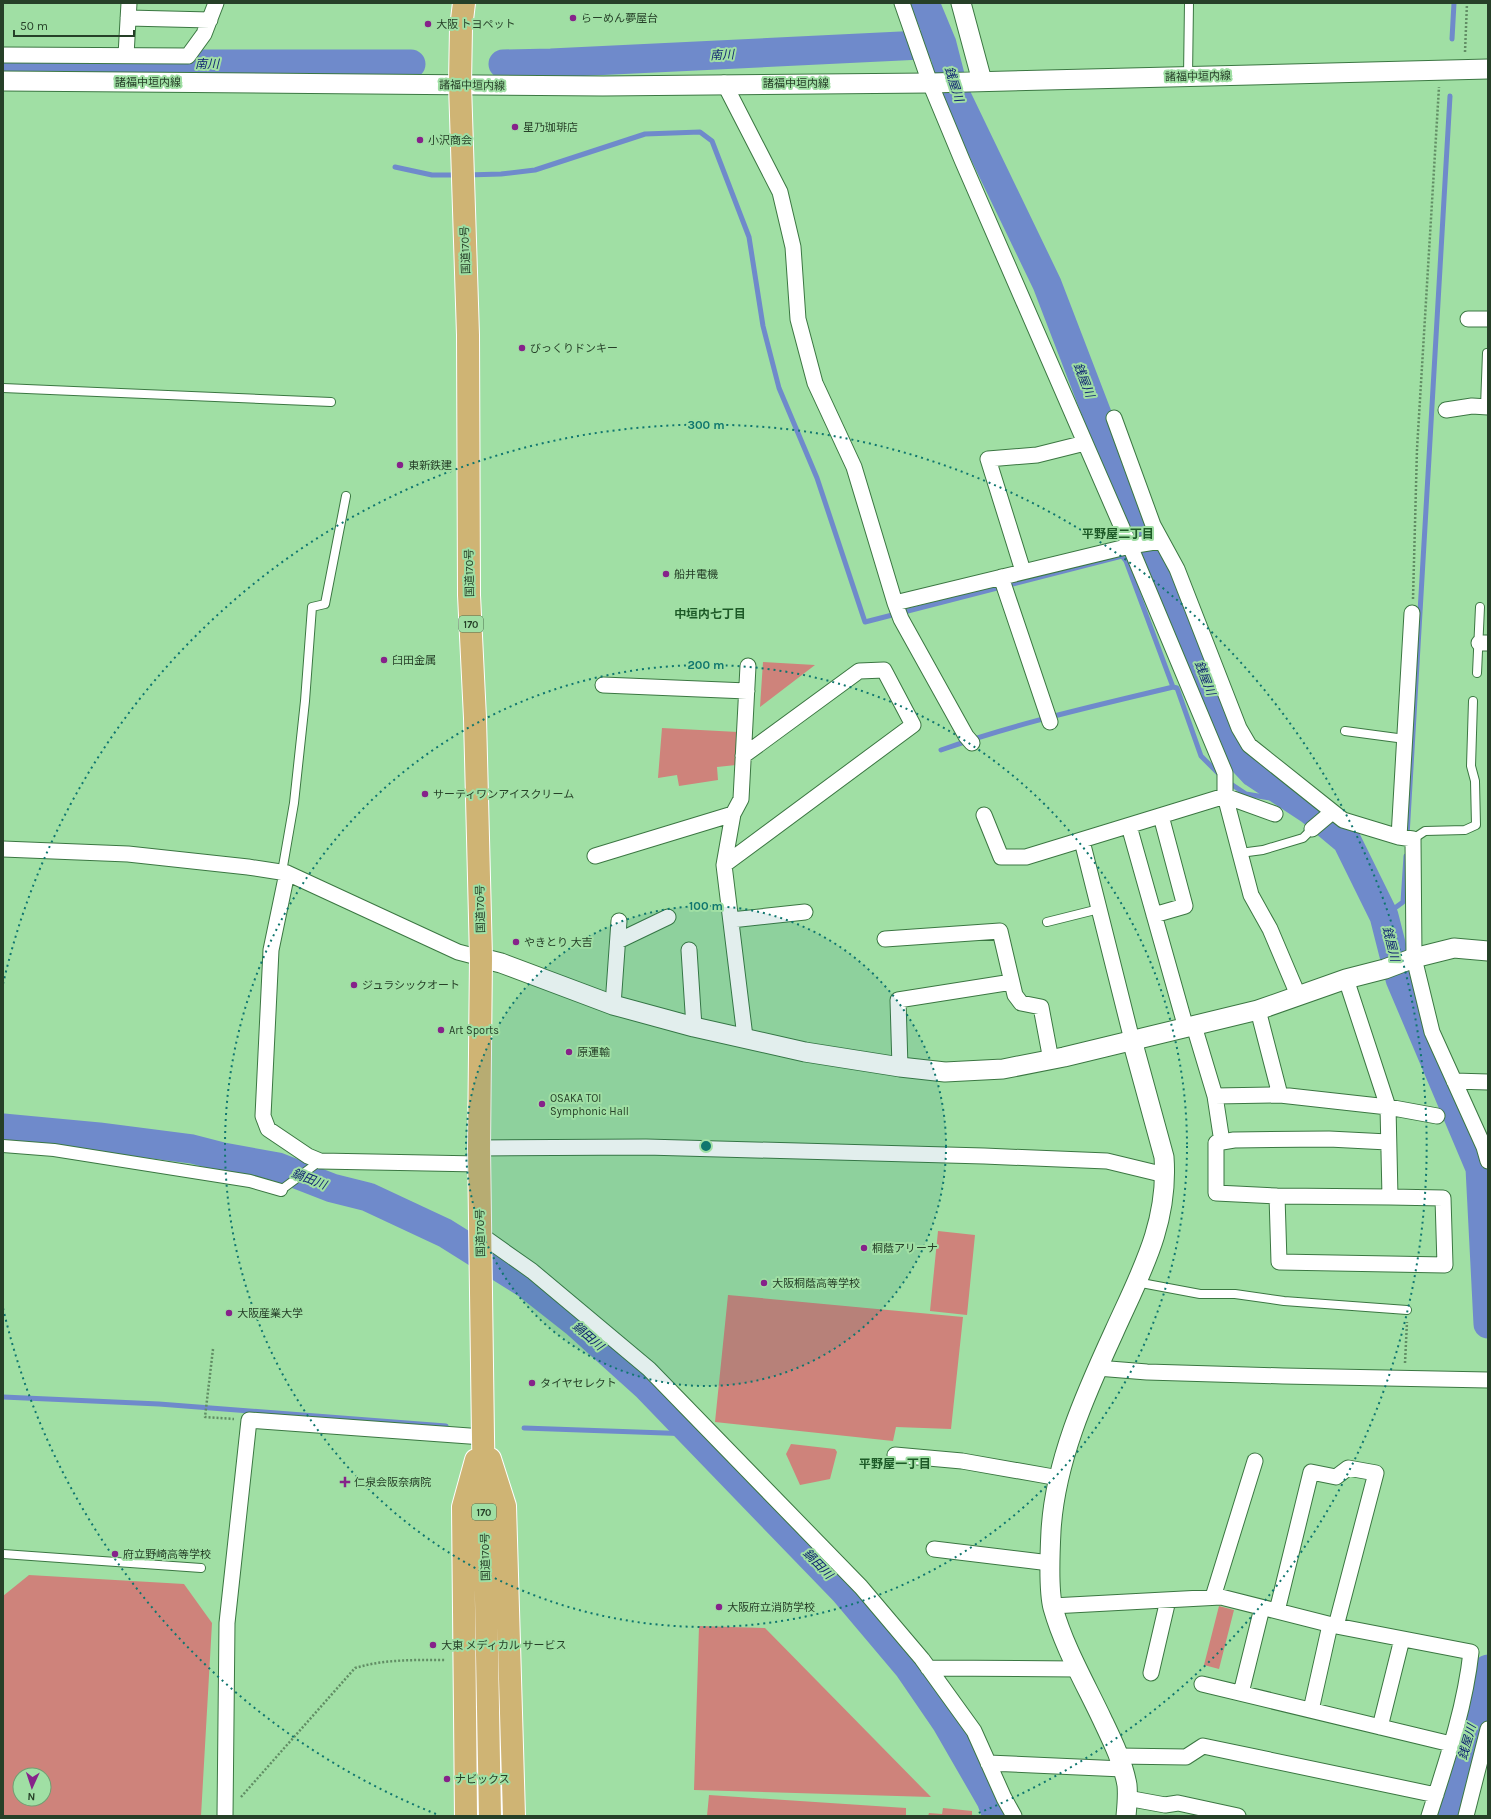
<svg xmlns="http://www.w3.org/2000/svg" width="1491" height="1819" font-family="Karla,'Noto Sans JP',sans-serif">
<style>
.green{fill:#ce837b;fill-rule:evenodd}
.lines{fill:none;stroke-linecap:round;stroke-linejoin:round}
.stream{stroke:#6f8acb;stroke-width:5}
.river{stroke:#6f8acb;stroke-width:29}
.service-casing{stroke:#3b7742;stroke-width:10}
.pedestrian-casing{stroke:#3b7742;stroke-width:14}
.minor-casing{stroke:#3b7742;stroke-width:17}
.tertiary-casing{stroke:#3b7742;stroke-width:21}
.trunk-casing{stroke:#fff;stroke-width:24}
.path{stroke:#618d64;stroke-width:2.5;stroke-dasharray:2 2;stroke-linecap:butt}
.service{stroke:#fff;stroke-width:8}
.pedestrian{stroke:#fff;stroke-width:12}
.minor{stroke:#fff;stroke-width:15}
.tertiary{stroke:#fff;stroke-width:19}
.trunk{stroke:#cfb474;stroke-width:22}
.ring{fill:none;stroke:#0f766e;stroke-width:2;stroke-dasharray:2 4}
.poi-dot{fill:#86228a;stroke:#a0dfa4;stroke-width:1.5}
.labels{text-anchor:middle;stroke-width:4;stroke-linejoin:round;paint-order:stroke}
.shield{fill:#a0dfa4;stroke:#4b704d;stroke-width:1}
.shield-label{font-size:10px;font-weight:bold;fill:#264028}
.poi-label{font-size:11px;fill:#264028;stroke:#a0dfa4;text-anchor:start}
.street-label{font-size:11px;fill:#264028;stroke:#a0dfa4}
.water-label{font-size:12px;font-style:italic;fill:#102571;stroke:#a0dfa4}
.neighbourhood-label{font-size:12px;font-weight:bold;fill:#1d5a27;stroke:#a0dfa4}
.centre{fill:#0f766e;stroke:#a0dfa4;stroke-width:2}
.ring-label{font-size:12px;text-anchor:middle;font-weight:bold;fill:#0f766e;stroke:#a0dfa4;stroke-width:4;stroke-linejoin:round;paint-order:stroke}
</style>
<rect width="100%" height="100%" fill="#a0dfa4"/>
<path class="green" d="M763 662 815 665 760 707Z
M662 728 738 732 736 765 717 767 718 780 679 786 677 775 658 778Z
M938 1231 975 1235 967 1315 930 1311Z
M728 1295 963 1317 951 1429 896 1427 893 1441 715 1422Z
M791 1444 835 1449 837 1452 830 1479 800 1485 786 1454Z
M29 1575 184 1584 212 1623 201 1816H3V1596ZM20 1775H44V1799H20Z
M1219 1606 1234 1610 1219 1669 1204 1665Z
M699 1626 765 1628 931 1797 694 1790Z
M709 1795 906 1808V1816H707Z
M943 1808 972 1811V1816H928L929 1813 942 1814Z"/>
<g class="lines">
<path class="stream" d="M1452 39 1454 3
M395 167 432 175H457
M467 175 501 174 535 170 645 134 700 132 712 141 749 237 763 326 779 388 817 478 865 622 1122 556 1126 561 1173 687 1177 688 1201 756 1219 774
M941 750C1017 723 1095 706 1173 687
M1228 782 1246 794 1270 798 1283 791
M1407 836 1450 96
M1384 916 1403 902 1406 856
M3 1397 159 1404 446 1426
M524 1428 693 1434"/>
<path class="river" d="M925 3 942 44 954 91 1047 284 1153 560 1165 570 1185 631 1204 675 1225 734 1240 758 1254 773 1310 810 1347 841 1384 916 1400 979 1480 1168 1488 1324
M3 64H411
M503 64 551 63 942 44
M3 1128 99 1137 192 1149 223 1157 278 1167 332 1188 368 1197 445 1233 528 1285 575 1322 646 1386 844 1591 909 1668 946 1722 991 1800 997 1816
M1445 1816 1488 1669"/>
<g class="service-casing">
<path id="service" d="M1188 76 1189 3
M3 388 331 402
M1485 407 1487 353
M1477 673 1480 607
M1345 731 1405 739
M1413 839 1425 831 1465 830 1476 825 1475 781 1471 766 1473 701
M1240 853 1263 850 1303 838 1312 829
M282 872 294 803 305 701 312 607 325 604 346 496
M1047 922 1099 909
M281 1190 320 1161
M1136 1282 1200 1294H1235L1284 1301 1407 1310
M3 1554 201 1568"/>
</g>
<g class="pedestrian-casing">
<path id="pedestrian" d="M3 1146 54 1150 250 1181 281 1190"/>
</g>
<g class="minor-casing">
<path id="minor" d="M902 3 930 83 962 160 1130 546 1225 773V796L1251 895 1270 929 1298 995
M128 18 210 20
M3 55 188 56 204 34 216 3
M126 55 129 3
M724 83 780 192 793 247 798 319 815 383 854 467 895 603 901 619 966 736 972 743
M1468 319H1488
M1446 410 1472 406 1488 407
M1114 418 1153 525 1177 569 1239 728 1249 745 1343 820 1399 837 1413 839 1414 958 1432 1032 1484 1147 1488 1161
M1023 571 988 459 1037 455 1085 443
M1001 577 1050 722
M895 603 1130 546 1161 541
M1479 643H1488
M603 685 747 691
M984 815 1001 857H1026L1225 796 1275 814
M1129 826 1186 1028
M1312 829 1331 813
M1399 837 1412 613
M1082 841 1132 1040
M3 849 128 854 248 867 287 873 458 952 481 958
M595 856 733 814
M724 865 913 725 884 670 859 671 743 756
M287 873 271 950 263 1116 268 1129 308 1156 320 1161 479 1164
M1154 915 1185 906 1161 816
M731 920 805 912
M885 939 1000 931 1015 995 1021 1003 1041 1007 1051 1060
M618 941 668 917
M689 950 694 1027
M1346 979 1388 1107 1390 1197 1277 1196 1216 1193V1143L1234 1140 1329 1139 1388 1142
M613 1005 619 921
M1258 1010 1280 1095
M1194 1026 1215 1096 1222 1142
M745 1037 724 865 733 814 741 799 748 666
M900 1067 898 1000 1012 982
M1454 1081 1488 1082
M1215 1096 1280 1095 1388 1107 1437 1116
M479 1148 646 1147 984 1156 1107 1161 1165 1175
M1277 1196 1279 1262 1445 1265 1443 1198 1390 1197
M481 1235 532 1271 649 1369 861 1587 922 1659 974 1731 1004 1798 1014 1816
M1097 1368 1147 1372 1283 1376 1488 1380
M895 1455 962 1461 1059 1478
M934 1549 1050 1563
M1213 1597 1255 1461
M1052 1606 1221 1597 1336 1626 1471 1652C1465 1708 1446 1763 1429 1816
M1277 1611 1311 1472 1336 1477 1348 1468 1376 1473 1336 1626
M928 1668 1078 1669
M1151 1673 1168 1600
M1202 1684 1451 1744
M1241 1693 1262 1608
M1311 1710 1330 1625
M1380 1727 1402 1639
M1118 1756 1186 1757 1203 1746 1436 1795
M988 1763 1123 1769
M1127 1798 1165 1805 1178 1803 1238 1816
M225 1816 227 1623 249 1420 483 1437
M1466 1816 1488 1729"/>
</g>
<g class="tertiary-casing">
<path id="tertiary" d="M961 3 982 81
M3 81 603 86 930 83 1488 69
M481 958 501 963 613 1005 694 1027 805 1052 900 1067 945 1072 1003 1069 1064 1057 1258 1010 1346 979 1385 969 1414 958 1454 948 1488 951
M1126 1816C1127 1806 1128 1795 1127 1785 1123 1762 1112 1740 1102 1719 1085 1683 1064 1647 1053 1608 1048 1589 1050 1551 1051 1531 1055 1462 1085 1395 1114 1332 1140 1274 1169 1224 1164 1157L1132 1040"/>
</g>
<g class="trunk-casing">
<path id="trunk" d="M464 3 461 28 460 84 468 335 469 595 475 718 481 958 479 1148 483 1437 490 1816
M490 1459 505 1506 514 1816
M466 1816 463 1507 476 1460"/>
</g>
<path class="path" d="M1465 52 1467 3
M1413 599 1417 449 1439 87
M213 1349 205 1417 234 1419
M1405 1363 1407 1322
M241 1797 355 1668C385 1659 415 1660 446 1660"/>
<use href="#service" class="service"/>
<use href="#pedestrian" class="pedestrian"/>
<use href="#minor" class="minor"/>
<use href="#tertiary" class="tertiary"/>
<use href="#trunk" class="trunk"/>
</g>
<circle cx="706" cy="1146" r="240" fill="#0f766e" fill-opacity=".12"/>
<g class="ring">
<circle cx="706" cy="1146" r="240"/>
<circle cx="706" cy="1146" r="481"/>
<path d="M436 1814A721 721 0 0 1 3 1308M3 984A721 721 0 1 1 976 1814"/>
</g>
<g class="poi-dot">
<circle cx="573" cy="18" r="4"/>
<circle cx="428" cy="24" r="4"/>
<circle cx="515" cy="127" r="4"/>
<circle cx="420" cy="140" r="4"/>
<circle cx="522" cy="348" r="4"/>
<circle cx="400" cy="465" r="4"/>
<circle cx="666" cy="574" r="4"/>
<circle cx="384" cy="660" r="4"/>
<circle cx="425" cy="794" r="4"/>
<circle cx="516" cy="942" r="4"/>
<circle cx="354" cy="985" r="4"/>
<circle cx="441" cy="1030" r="4"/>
<circle cx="569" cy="1052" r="4"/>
<circle cx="542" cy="1104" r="4"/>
<circle cx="864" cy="1248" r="4"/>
<circle cx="764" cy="1283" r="4"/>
<circle cx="229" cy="1313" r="4"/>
<circle cx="532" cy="1383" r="4"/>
<path d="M343 1476h4v4h4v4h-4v4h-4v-4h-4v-4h4z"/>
<circle cx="115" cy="1554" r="4"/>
<circle cx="719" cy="1607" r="4"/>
<circle cx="433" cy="1645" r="4"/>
<circle cx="447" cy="1779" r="4"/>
</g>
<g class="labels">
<g class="shield">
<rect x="459" y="616" width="24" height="16" rx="3"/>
<rect x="472" y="1504" width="24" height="16" rx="3"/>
</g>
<g class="shield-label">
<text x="471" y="628">170</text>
<text x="484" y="1516">170</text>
</g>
<g class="poi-label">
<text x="581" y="22">らーめん夢屋台</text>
<text x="436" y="28">大阪 トヨペット</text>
<text x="523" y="131">星乃珈琲店</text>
<text x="428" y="144">小沢商会</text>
<text x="530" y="352">びっくりドンキー</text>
<text x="408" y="469">東新鉄建</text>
<text x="674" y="578">船井電機</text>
<text x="392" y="664">臼田金属</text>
<text x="433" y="798">サーティワンアイスクリーム</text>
<text x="524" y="946">やきとり 大吉</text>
<text x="362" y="989">ジュラシックオート</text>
<text x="449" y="1034">Art Sports</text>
<text x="577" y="1056">原運輸</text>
<text x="550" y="1102">OSAKA TOI<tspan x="550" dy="13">Symphonic Hall</tspan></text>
<text x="872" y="1252">桐蔭アリーナ</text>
<text x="772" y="1287">大阪桐蔭高等学校</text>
<text x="237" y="1317">大阪産業大学</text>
<text x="540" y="1387">タイヤセレクト</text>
<text x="354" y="1486">仁泉会阪奈病院</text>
<text x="123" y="1558">府立野崎高等学校</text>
<text x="727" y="1611">大阪府立消防学校</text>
<text x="441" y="1649">大東 メディカル サービス</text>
<text x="455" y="1783">ナビックス</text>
</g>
<g class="street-label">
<text transform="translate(1198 76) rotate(-1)" y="4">諸福中垣内線</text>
<text x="148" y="86">諸福中垣内線</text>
<text x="796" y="87">諸福中垣内線</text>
<text transform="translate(472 85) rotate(1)" y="4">諸福中垣内線</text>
<text transform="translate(465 250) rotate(-92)" y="4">国道170号</text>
<text transform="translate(469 573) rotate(-91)" y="4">国道170号</text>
<text transform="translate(480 909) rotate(-91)" y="4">国道170号</text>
<text transform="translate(480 1233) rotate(-91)" y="4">国道170号</text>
<text transform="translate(485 1557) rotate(-91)" y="4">国道170号</text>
</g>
<g class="water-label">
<text transform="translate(722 55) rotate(-3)" y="4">南川</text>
<text x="207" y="68">南川</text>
<text transform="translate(954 84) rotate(72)" y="4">銭屋川</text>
<text transform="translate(1084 380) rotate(69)" y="4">銭屋川</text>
<text transform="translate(1205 678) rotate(69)" y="4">銭屋川</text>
<text transform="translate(1391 944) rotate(76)" y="4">銭屋川</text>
<text transform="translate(309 1179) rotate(21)" y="4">鍋田川</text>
<text transform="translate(588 1336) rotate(41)" y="4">鍋田川</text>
<text transform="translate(818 1564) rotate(46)" y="4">鍋田川</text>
<text transform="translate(1467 1742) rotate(-74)" y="4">銭屋川</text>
</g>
<g class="neighbourhood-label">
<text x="1118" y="538">平野屋二丁目</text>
<text x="710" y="618">中垣内七丁目</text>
<text x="895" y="1468">平野屋一丁目</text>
</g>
</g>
<circle cx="706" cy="1146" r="6" class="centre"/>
<g class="ring-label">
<text x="706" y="429">300 m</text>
<text x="706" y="669">200 m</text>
<text x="706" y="910">100 m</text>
</g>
<rect width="1491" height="1819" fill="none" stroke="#264028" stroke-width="8"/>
<g transform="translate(32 1787) rotate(183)"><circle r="19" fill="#a0dfa4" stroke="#6f9f72"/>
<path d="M0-3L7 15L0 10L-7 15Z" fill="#86228a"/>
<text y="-6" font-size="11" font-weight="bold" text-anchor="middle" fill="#264028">N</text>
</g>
<path d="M14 30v6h120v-6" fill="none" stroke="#264028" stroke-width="2"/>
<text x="20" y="30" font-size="12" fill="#264028" stroke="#a0dfa4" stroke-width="3" paint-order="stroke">50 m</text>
</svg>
